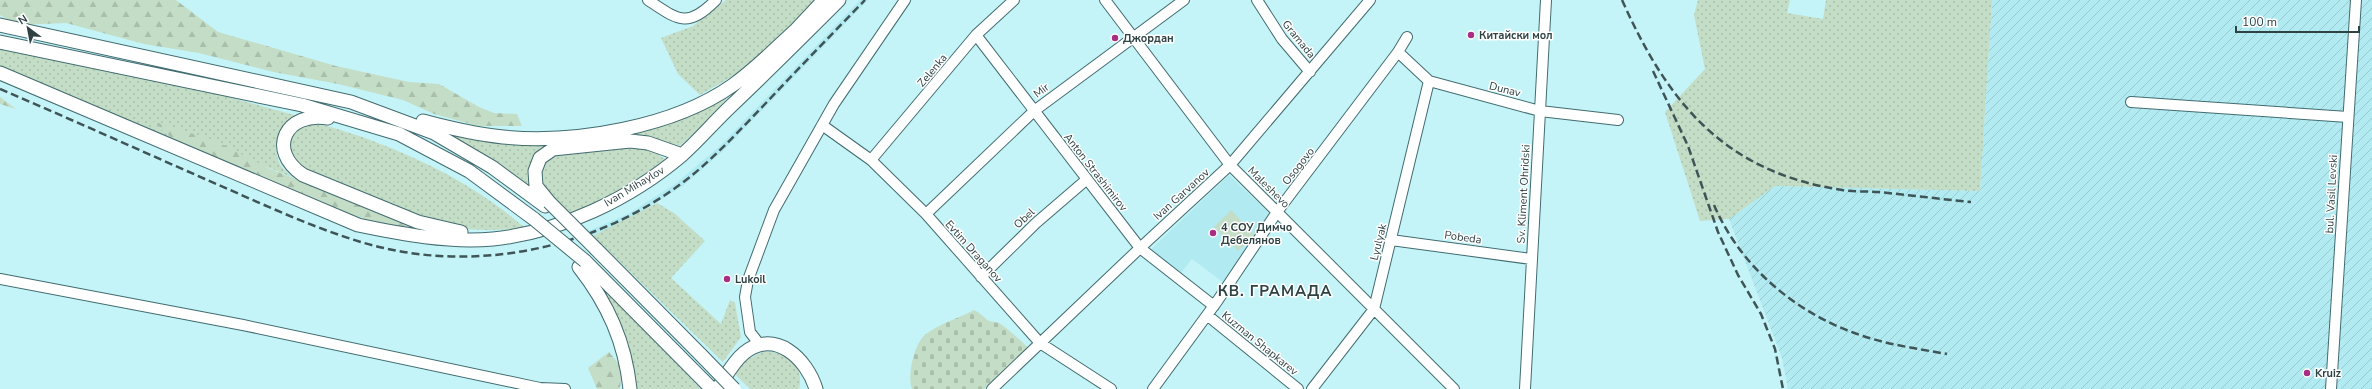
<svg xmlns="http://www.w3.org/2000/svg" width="2372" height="389" font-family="'Nunito Sans',sans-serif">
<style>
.built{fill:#b1eaf0}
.industrial{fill:url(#industrial-furrows)}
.grass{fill:url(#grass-dots)}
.forest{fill:url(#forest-firs)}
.cemetery{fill:url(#cemetery-stones)}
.green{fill:#c4ddc6}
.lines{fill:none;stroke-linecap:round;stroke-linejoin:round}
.minor-casing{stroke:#416c70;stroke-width:12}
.major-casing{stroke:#416c70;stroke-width:15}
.minor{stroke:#fff;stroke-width:10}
.major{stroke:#fff;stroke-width:13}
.rail{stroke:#3e5456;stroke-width:2.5;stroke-dasharray:8 4;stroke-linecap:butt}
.major-bridge-casing{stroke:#416c70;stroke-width:15;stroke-linecap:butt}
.major-bridge{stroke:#fff;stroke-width:13}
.poi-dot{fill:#a82e83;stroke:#fff;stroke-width:1.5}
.labels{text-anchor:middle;stroke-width:3;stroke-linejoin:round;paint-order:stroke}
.poi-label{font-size:11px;font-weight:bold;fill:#2e4143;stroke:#fff;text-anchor:start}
.street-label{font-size:11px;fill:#2e4143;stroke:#fff}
.district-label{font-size:15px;font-weight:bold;letter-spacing:1px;fill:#2e4143;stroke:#fff}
</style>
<defs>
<pattern id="industrial-furrows" width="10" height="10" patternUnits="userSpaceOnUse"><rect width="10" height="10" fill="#b1eaf0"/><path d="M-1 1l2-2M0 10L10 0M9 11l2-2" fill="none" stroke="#99cacf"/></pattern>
<pattern id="grass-dots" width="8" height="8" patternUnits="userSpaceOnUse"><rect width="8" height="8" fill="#c4ddc6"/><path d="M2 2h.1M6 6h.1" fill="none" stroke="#a9bfab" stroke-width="1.8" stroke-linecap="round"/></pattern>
<pattern id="forest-firs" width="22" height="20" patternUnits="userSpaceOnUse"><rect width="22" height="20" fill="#c4ddc6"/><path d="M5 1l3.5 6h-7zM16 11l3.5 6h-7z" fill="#a9bfab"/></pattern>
<pattern id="cemetery-stones" width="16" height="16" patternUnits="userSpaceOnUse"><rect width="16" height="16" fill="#c4ddc6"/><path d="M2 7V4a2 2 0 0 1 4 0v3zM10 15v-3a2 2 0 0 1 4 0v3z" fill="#a9bfab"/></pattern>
</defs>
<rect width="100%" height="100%" fill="#c5f4f8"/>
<path class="built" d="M860 0H868L723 151 683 186 625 221 593 236 588 231 628 214 675 184 720 146Z
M1229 175 1270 214 1224 283 1192 259 1181 273 1150 250Z"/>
<path class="industrial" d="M1992 0H2372V389H1788L1782 358 1729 219 1775 186 1980 191Z"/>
<path class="grass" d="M726 0H820L764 58 700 95 678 74 661 38 693 26Z
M1698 0H1790L1787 13 1823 19 1826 0H1992L1980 191 1775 186 1729 219 1700 221 1665 112 1705 69 1694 15Z
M0 48 199 89 298 116C283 127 271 142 279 162 281 168 288 173 292 177L153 122 176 142 0 67Z
M733 92 698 130 675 150 667 148 550 146 529 185H526L476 149 427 125 506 144 537 145 573 142Z
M303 123C323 123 340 130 359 136 419 157 477 186 525 228 503 230 480 231 458 228 403 218 344 189 294 164L287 139Z
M631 145 653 151 666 160 617 191 570 215 542 189 539 167 548 156Z
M657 203 674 213 705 241 671 278 721 324 730 300 735 303 741 337 723 362 593 236Z
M603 287 701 389H636C634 354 617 320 603 287Z
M764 351C786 352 805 364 799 389H750L734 373 744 361Z"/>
<path class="forest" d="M0 0H176L218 32 336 66 409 82 439 84 479 107 494 113 517 114 522 126H478L434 114 403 100 338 84 274 72 199 53 144 44 66 23 17 25 0 15Z
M0 97 16 109 0 104Z
M152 121 216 141 270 169 433 231 380 224 320 204 233 164 176 142Z
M609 352 622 368 620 389H597L588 368Z"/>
<path class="cemetery" d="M974 310C981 313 983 317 989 321 992 322 996 322 999 323 1002 324 1025 344 1028 348L984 389H912C907 376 914 343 926 334 939 324 959 318 974 310Z"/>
<path class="green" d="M1231 210 1255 235 1238 251 1214 227Z"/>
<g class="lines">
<g class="minor-casing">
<path id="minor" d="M648 0C678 20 687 29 716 0
M1105 0 1230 165 1454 389
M1257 0 1282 39 1310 72
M976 35 1140 248 1214 306
M1398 52 1429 81 1540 111 1618 120
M2131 102 2348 117
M822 125 871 160 926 214 1040 343 1111 389
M871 160 976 35 1014 0
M926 214 1034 111 1184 0
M1391 240 1531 259
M981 277 1036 223 1086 180
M0 279 243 325 540 388 565 389
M1207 315 1298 389
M760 345 750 332 745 297 748 280 774 210 834 104 905 0
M992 389 1140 248 1230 165 1370 0
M1153 389 1218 300 1277 212 1398 52 1407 37
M1312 389 1374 309 1429 81
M1525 389 1546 0
M2331 389 2356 0"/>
</g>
<g class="major-casing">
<path id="major" d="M0 25 351 102 434 133 492 167 545 206
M794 32 824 0
M0 42 302 105 399 134 469 171 534 219
M0 73 358 225C401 234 449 243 493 239 561 232 630 199 682 155 699 140 714 122 731 106 768 71 803 36 839 0
M328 118C286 111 266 150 303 175L418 222 461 232
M423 121C449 128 475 134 503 137 575 144 674 127 733 85 757 68 778 46 799 27
M549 202 536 186 535 171 540 158 553 149 630 141 648 143 682 155
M596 249 701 355
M585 261 712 389
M579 267C608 304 625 342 630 389
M718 388C726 376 733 362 744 353 775 328 807 359 816 389"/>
</g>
<use href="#minor" class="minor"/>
<use href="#major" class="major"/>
<path class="rail" d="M1622 0C1668 103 1724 172 1842 190 1854 192 1866 191 1878 192 1909 195 1940 199 1971 202
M1653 71 1688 146 1718 232 1738 275 1761 314 1775 349 1783 389
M0 89C68 118 137 149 205 179 256 201 308 226 361 242 473 276 599 249 690 177 717 155 741 129 765 104 798 69 831 35 865 0
M1714 205C1741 268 1798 315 1863 336 1890 345 1919 349 1947 354"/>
<g class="major-bridge-casing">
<path id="major-bridge" d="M549 202 596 249
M534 219 585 261
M701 355 734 389"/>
</g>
<use href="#major-bridge" class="major-bridge"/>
</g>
<g class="poi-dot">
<circle cx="1471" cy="35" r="4"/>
<circle cx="1115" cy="38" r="4"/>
<circle cx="1213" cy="233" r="4"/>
<circle cx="727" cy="279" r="4"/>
<circle cx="2307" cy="373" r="4"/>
</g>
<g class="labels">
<g class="poi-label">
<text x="1479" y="39">Китайски мол</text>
<text x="1123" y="42">Джордан</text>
<text x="1221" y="231">4 СОУ Димчо<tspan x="1221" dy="13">Дебелянов</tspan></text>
<text x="735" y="283">Lukoil</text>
<text x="2315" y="377">Kruiz</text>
</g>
<g class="street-label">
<text transform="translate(1299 39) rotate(51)" y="4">Gramada</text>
<text transform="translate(932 70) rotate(-50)" y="4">Zelenka</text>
<text transform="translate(1505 89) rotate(14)" y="4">Dunav</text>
<text transform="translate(1041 90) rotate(-36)" y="4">Mir</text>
<text transform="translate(1298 166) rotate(-52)" y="4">Osogovo</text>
<text transform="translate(1096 172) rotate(52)" y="4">Anton Strashimirov</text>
<text transform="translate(634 186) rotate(-31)" y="4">Ivan Mihaylov</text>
<text transform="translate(1269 187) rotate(45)" y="4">Maleshevo</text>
<text transform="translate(1181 194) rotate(-42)" y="4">Ivan Garvanov</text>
<text transform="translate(1523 194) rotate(-87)" y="4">Sv. Kliment Ohridski</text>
<text transform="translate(2331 194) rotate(-87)" y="4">bul. Vasil Levski</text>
<text transform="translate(1024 218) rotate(-43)" y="4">Obel</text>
<text transform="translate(1463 237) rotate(8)" y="4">Pobeda</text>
<text transform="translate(1378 242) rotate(-76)" y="4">Lyulyak</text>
<text transform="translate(974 251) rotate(48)" y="4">Evtim Draganov</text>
<text transform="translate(1260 343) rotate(39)" y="4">Kuzman Shapkarev</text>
</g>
<g class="district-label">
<text x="1275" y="296">КВ. ГРАМАДА</text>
</g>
</g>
<g transform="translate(28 28) rotate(328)" stroke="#ffffff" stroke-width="3" paint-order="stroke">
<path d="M0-3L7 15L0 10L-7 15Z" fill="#2e4143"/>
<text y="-6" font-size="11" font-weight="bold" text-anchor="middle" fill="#2e4143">N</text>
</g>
<path d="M2236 26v6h123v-6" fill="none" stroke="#2e4143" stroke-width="2"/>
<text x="2242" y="26" font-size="12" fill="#2e4143" stroke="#ffffff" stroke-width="3" paint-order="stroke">100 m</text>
</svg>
